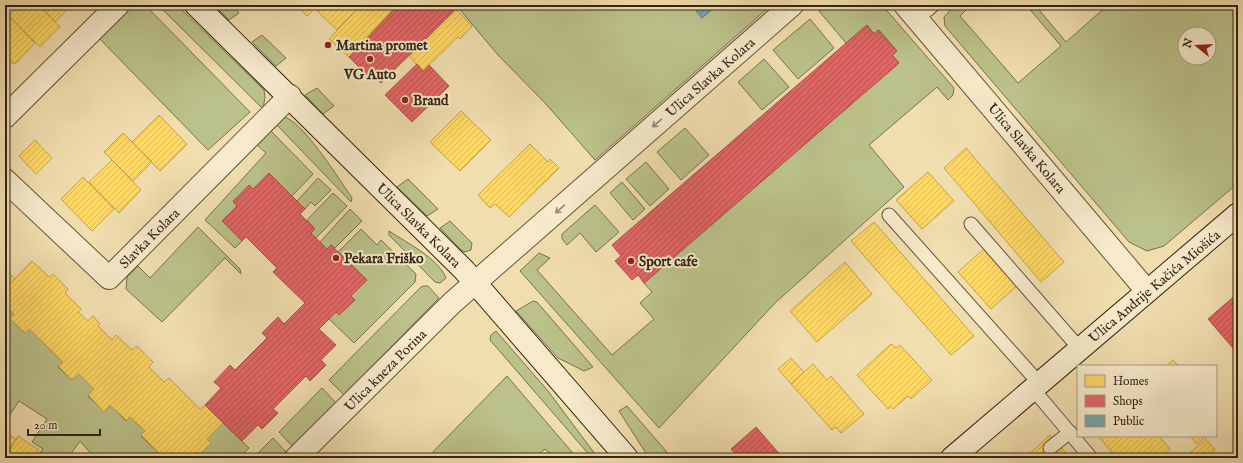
<svg xmlns="http://www.w3.org/2000/svg" width="1243" height="463" font-family="'IM FELL English',serif">
<style>
.green{fill:#bbc18a;stroke:#76724e;fill-rule:evenodd}
.homes{fill:url(#homes-hatch);stroke:#c2a34d}
.shops{fill:url(#shops-hatch);stroke:#ac524d}
.public{fill:url(#public-hatch);stroke:#627e80}
.lines{fill:none;stroke-linecap:round;stroke-linejoin:round}
.lane-casing{stroke:#625239;stroke-width:15}
.street-casing{stroke:#625239;stroke-width:24}
.secondary-casing{stroke:#322412;stroke-width:24}
.lane{stroke:#f6eacb;stroke-width:13}
.street{stroke:#f6eacb;stroke-width:22}
.secondary{stroke:#f6eacb;stroke-width:22}
.oneway{stroke:#94876e}
.poi-dot{fill:#8f2418;stroke:#f6eacb;stroke-width:1.5}
.labels{text-anchor:middle;stroke-width:4;stroke-linejoin:round;paint-order:stroke}
.poi-label{font-size:14px;font-weight:bold;fill:#322412;stroke:#f6eacb;text-anchor:start}
.street-label{font-size:14px;fill:#322412;stroke:#f6eacb}
</style>
<defs>
<pattern id="homes-hatch" width="6" height="6" patternUnits="userSpaceOnUse"><rect width="6" height="6" fill="#ffd966"/><path d="M-1 1l2-2M0 6l6-6M5 7l2-2" fill="none" stroke="#dbba57"/></pattern>
<pattern id="shops-hatch" width="6" height="6" patternUnits="userSpaceOnUse"><rect width="6" height="6" fill="#e06666"/><path d="M-1 1l2-2M0 6l6-6M5 7l2-2" fill="none" stroke="#b65453"/></pattern>
<pattern id="public-hatch" width="6" height="6" patternUnits="userSpaceOnUse"><rect width="6" height="6" fill="#76a5af"/><path d="M-1 1l2-2M0 6l6-6M5 7l2-2" fill="none" stroke="#61868d"/></pattern>
</defs>
<rect width="100%" height="100%" fill="#f1deaf"/>
<filter id="stains"><feTurbulence type="fractalNoise" baseFrequency=".005" numOctaves="4"/><feColorMatrix values="0 0 0 0 .2 0 0 0 0 .09 0 0 0 0 .02 0 0 0 .5 -.17"/></filter>
<radialGradient id="worn" r=".72"><stop offset=".6" stop-color="#630" stop-opacity="0"/><stop offset="1" stop-color="#630" stop-opacity=".3"/></radialGradient>
<path class="green" d="M131 5H145L250 112 208 150 97 36Z
M158 5H177L264 90 265 97 263 109Z
M214 5H232L239 13 229 20Z
M456 5H691L702 17 717 5H768V8L595 160 545 103 498 55Z
M825 5H882L954 88 953 95 948 100 937 87 869 145 904 187 775 303 659 428 520 271 539 253 550 258 537 270 612 355 654 319 640 303 652 292 644 283 899 63 892 55 897 51 879 30 874 34 867 25 846 43 819 11Z
M955 5H971L960 16 1018 83 1061 46 1026 5H1035L1066 42 1108 5H1238V183L1164 246 1147 251 1129 242 945 26 944 17ZM1185 34H1209V58H1185Z
M810 19 834 48 798 79 773 50Z
M262 35 286 58 276 66 252 42Z
M764 59 789 87 762 110 738 82Z
M317 88 334 106 323 114 305 95Z
M283 117C301 118 341 182 352 198L351 202 274 122Z
M268 128 313 174 292 196 253 189 249 186 233 201 237 206 222 221 242 241 235 248 205 220 266 153 254 142Z
M685 128 709 155 681 180 657 152Z
M646 162 669 189 650 206 626 179Z
M318 178 331 190 315 206 311 202 305 209 297 201Z
M408 179 438 209 427 216 397 187Z
M622 182 645 209 633 220 610 193Z
M333 193 347 206 316 238 311 233 315 229 307 220Z
M595 205 619 232 596 252 580 233 567 245 562 239V234Z
M350 209 362 221 335 248 331 245 327 249 320 242Z
M450 221 472 243 471 250 465 252 461 250 440 228Z
M198 227 240 269 241 274 225 258 162 322 126 289 127 277 138 266 150 278Z
M361 229 377 245 381 240 416 274 415 282 354 343 329 319 336 312 339 315 354 300 351 296 367 280 338 252Z
M389 231C407 243 438 258 446 278L440 283 435 282 389 235Z
M424 286H428L439 298 344 395 329 380 421 287Z
M533 301 537 302 593 367 584 371 558 358 516 311Z
M5 305 14 314 9 318 25 333 29 329 63 362 58 367 72 380 79 374 94 389 88 396 104 412 110 405 126 421 130 417 145 431 141 436 164 458H95L80 441 68 458H37L43 449 32 442 47 419 19 401 5 422Z
M496 331 548 391 598 458H592L490 340 491 335Z
M507 376 577 458H554L545 449 535 458H427Z
M322 388 336 403 293 447 279 432Z
M627 406 672 458H649L619 411Z
M223 423 249 448 239 458H189L192 455 196 458 207 439Z
M273 438 286 452 280 458H253Z"/>
<path class="homes" d="M20 5H39L60 27 40 47 9 16Z
M39 5H72L55 22Z
M296 5H318L307 16Z
M321 5H361L337 30 316 10Z
M361 5H398L349 57 329 39Z
M456 9 472 26 460 39 458 37 423 71 409 56Z
M5 12 35 43 15 64 5 54Z
M5 54 13 62 5 69Z
M461 111 491 140 460 171 430 142Z
M159 115 187 144 160 171 132 142Z
M123 133 152 162 133 181 104 152Z
M35 140 52 158 36 174 19 156Z
M530 144 548 162 550 159 559 168 509 217 495 204 490 208 478 195Z
M966 148 1064 262 1041 282 944 168Z
M112 160 141 190 119 213 89 182Z
M928 172 954 201 922 229 896 200Z
M83 177 114 209 92 231 61 199Z
M874 222 974 336 951 355 851 241Z
M986 247 1019 284 991 309 958 272Z
M32 261 49 277 53 274 68 289 65 293 81 309 78 312 88 321 93 316 100 324 98 326 112 340 116 335 132 350 137 346 153 362 149 367 164 382 169 378 200 409 205 405 223 423 207 439 211 443 196 458 192 455 189 458H164L141 435 145 431 130 417 127 421 110 405 104 412 88 395 94 389 79 374 72 380 58 366 63 362 29 329 25 333 9 318 14 314 5 305V289Z
M845 262 872 294 817 342 790 311Z
M5 269 15 279 5 289Z
M891 344 896 348 900 345 932 380 911 399 908 396 893 409 890 406 888 409 857 375Z
M791 358 804 372 791 384 778 369Z
M1173 360 1178 366H1166Z
M813 364 827 380 831 376 864 414 841 433 836 427 832 430 791 384Z
M5 432 16 439 5 457Z
M1050 435 1071 458H1025Z
M18 436 39 450 34 458H5Z
M1098 436H1159L1170 449 1160 458H1117Z
M1190 436H1206L1197 444Z
M1206 439 1215 450 1206 458H1192L1189 454Z"/>
<path class="shops" d="M398 5H452L456 9 381 83 370 73 368 76 349 57Z
M867 25 874 34 878 30 897 51 892 55 899 63 644 283 638 275 632 280 615 261 621 256 612 245Z
M417 64 423 71 429 65 449 86 412 122 385 95Z
M269 173 305 209 300 214 315 229 311 233 327 249 331 245 367 280 351 296 355 300 339 315 336 312 319 329 336 345 321 360 326 365 310 381 306 376 273 409 278 413 262 429 258 425 242 441 205 405 221 388 214 382 230 365 235 370 267 338 262 333 278 317 284 324 305 303 273 272 277 268 246 237 242 241 222 221 237 206 233 202 249 185 253 189Z
M1238 293V354L1208 319Z
M756 427 783 458H739L731 449Z"/>
<path class="public" d="M691 5H717L702 18Z"/>
<g class="lines">
<g class="lane-casing">
<path id="lane" d="M917 19 933 5
M889 215 1039 383
M971 224 1080 349
M1033 389 1091 458
M1050 448 1070 432"/>
</g>
<g class="street-casing">
<path id="street" d="M905 5 1147 291
M5 117 118 5
M5 180 109 278 290 96
M296 458 452 303 792 5"/>
</g>
<g class="secondary-casing">
<path id="secondary" d="M196 5 464 270 627 458
M952 458 1238 214"/>
</g>
<use href="#lane" class="lane"/>
<use href="#street" class="street"/>
<use href="#secondary" class="secondary"/>
</g>
<defs><path id="oneway-shaft" d="M-6 0H5M1.5-3L5.5 0L1.5 3" fill="none" stroke-width="1.6" stroke-linecap="round" stroke-linejoin="round"/></defs>
<g class="oneway">
<use href="#oneway-shaft" transform="translate(657 123) rotate(139)"/>
<use href="#oneway-shaft" transform="translate(560 209) rotate(139)"/>
</g>
<g class="poi-dot">
<circle cx="328" cy="45" r="4"/>
<circle cx="370" cy="59" r="4"/>
<circle cx="405" cy="100" r="4"/>
<circle cx="336" cy="258" r="4"/>
<circle cx="631" cy="261" r="4"/>
</g>
<g class="labels">
<g class="poi-label">
<text x="336" y="50">Martina promet</text>
<text x="370" y="79" text-anchor="middle">VG Auto</text>
<text x="413" y="105">Brand</text>
<text x="344" y="263">Pekara Friško</text>
<text x="639" y="266">Sport cafe</text>
</g>
<g class="street-label">
<text transform="translate(710 77) rotate(-41)" y="5">Ulica Slavka Kolara</text>
<text transform="translate(1027 148) rotate(50)" y="5">Ulica Slavka Kolara</text>
<text transform="translate(419 225) rotate(45)" y="5">Ulica Slavka Kolara</text>
<text transform="translate(149 238) rotate(-45)" y="5">Slavka Kolara</text>
<text transform="translate(1154 286) rotate(-40)" y="5">Ulica Andrije Kačića Miošića</text>
<text transform="translate(385 370) rotate(-45)" y="5">Ulica kneza Porina</text>
</g>
</g>
<rect width="1243" height="463" fill="none" stroke="#f1deaf" stroke-width="20"/>
<rect x="6" y="6" width="1231" height="451" fill="none" stroke="#322412" stroke-width="2"/>
<rect x="10" y="10" width="1223" height="443" fill="none" stroke="#322412"/>
<rect x="1077" y="365" width="140" height="72" fill="#f6eacb" stroke="#a89b81"/>
<rect x="1085" y="375" width="20" height="12" fill="#ffd966" stroke="#a89b81"/>
<text x="1113" y="385" font-size="12" fill="#322412">Homes</text>
<rect x="1085" y="395" width="20" height="12" fill="#e06666" stroke="#a89b81"/>
<text x="1113" y="405" font-size="12" fill="#322412">Shops</text>
<rect x="1085" y="415" width="20" height="12" fill="#76a5af" stroke="#a89b81"/>
<text x="1113" y="425" font-size="12" fill="#322412">Public</text>
<g transform="translate(1197 46) rotate(288)"><circle r="19" fill="#f6eacb" stroke="#a89b81"/>
<path d="M0-3L7 15L0 10L-7 15Z" fill="#8f2418"/>
<text y="-6" font-size="11" font-weight="bold" text-anchor="middle" fill="#322412">N</text>
</g>
<path d="M28 429v6h72v-6" fill="none" stroke="#322412" stroke-width="2"/>
<text x="34" y="429" font-size="12" fill="#322412" stroke="#f6eacb" stroke-width="3" paint-order="stroke">20 m</text>
<rect width="100%" height="100%" filter="url(#stains)"/>
<rect width="100%" height="100%" fill="url(#worn)"/>
</svg>
